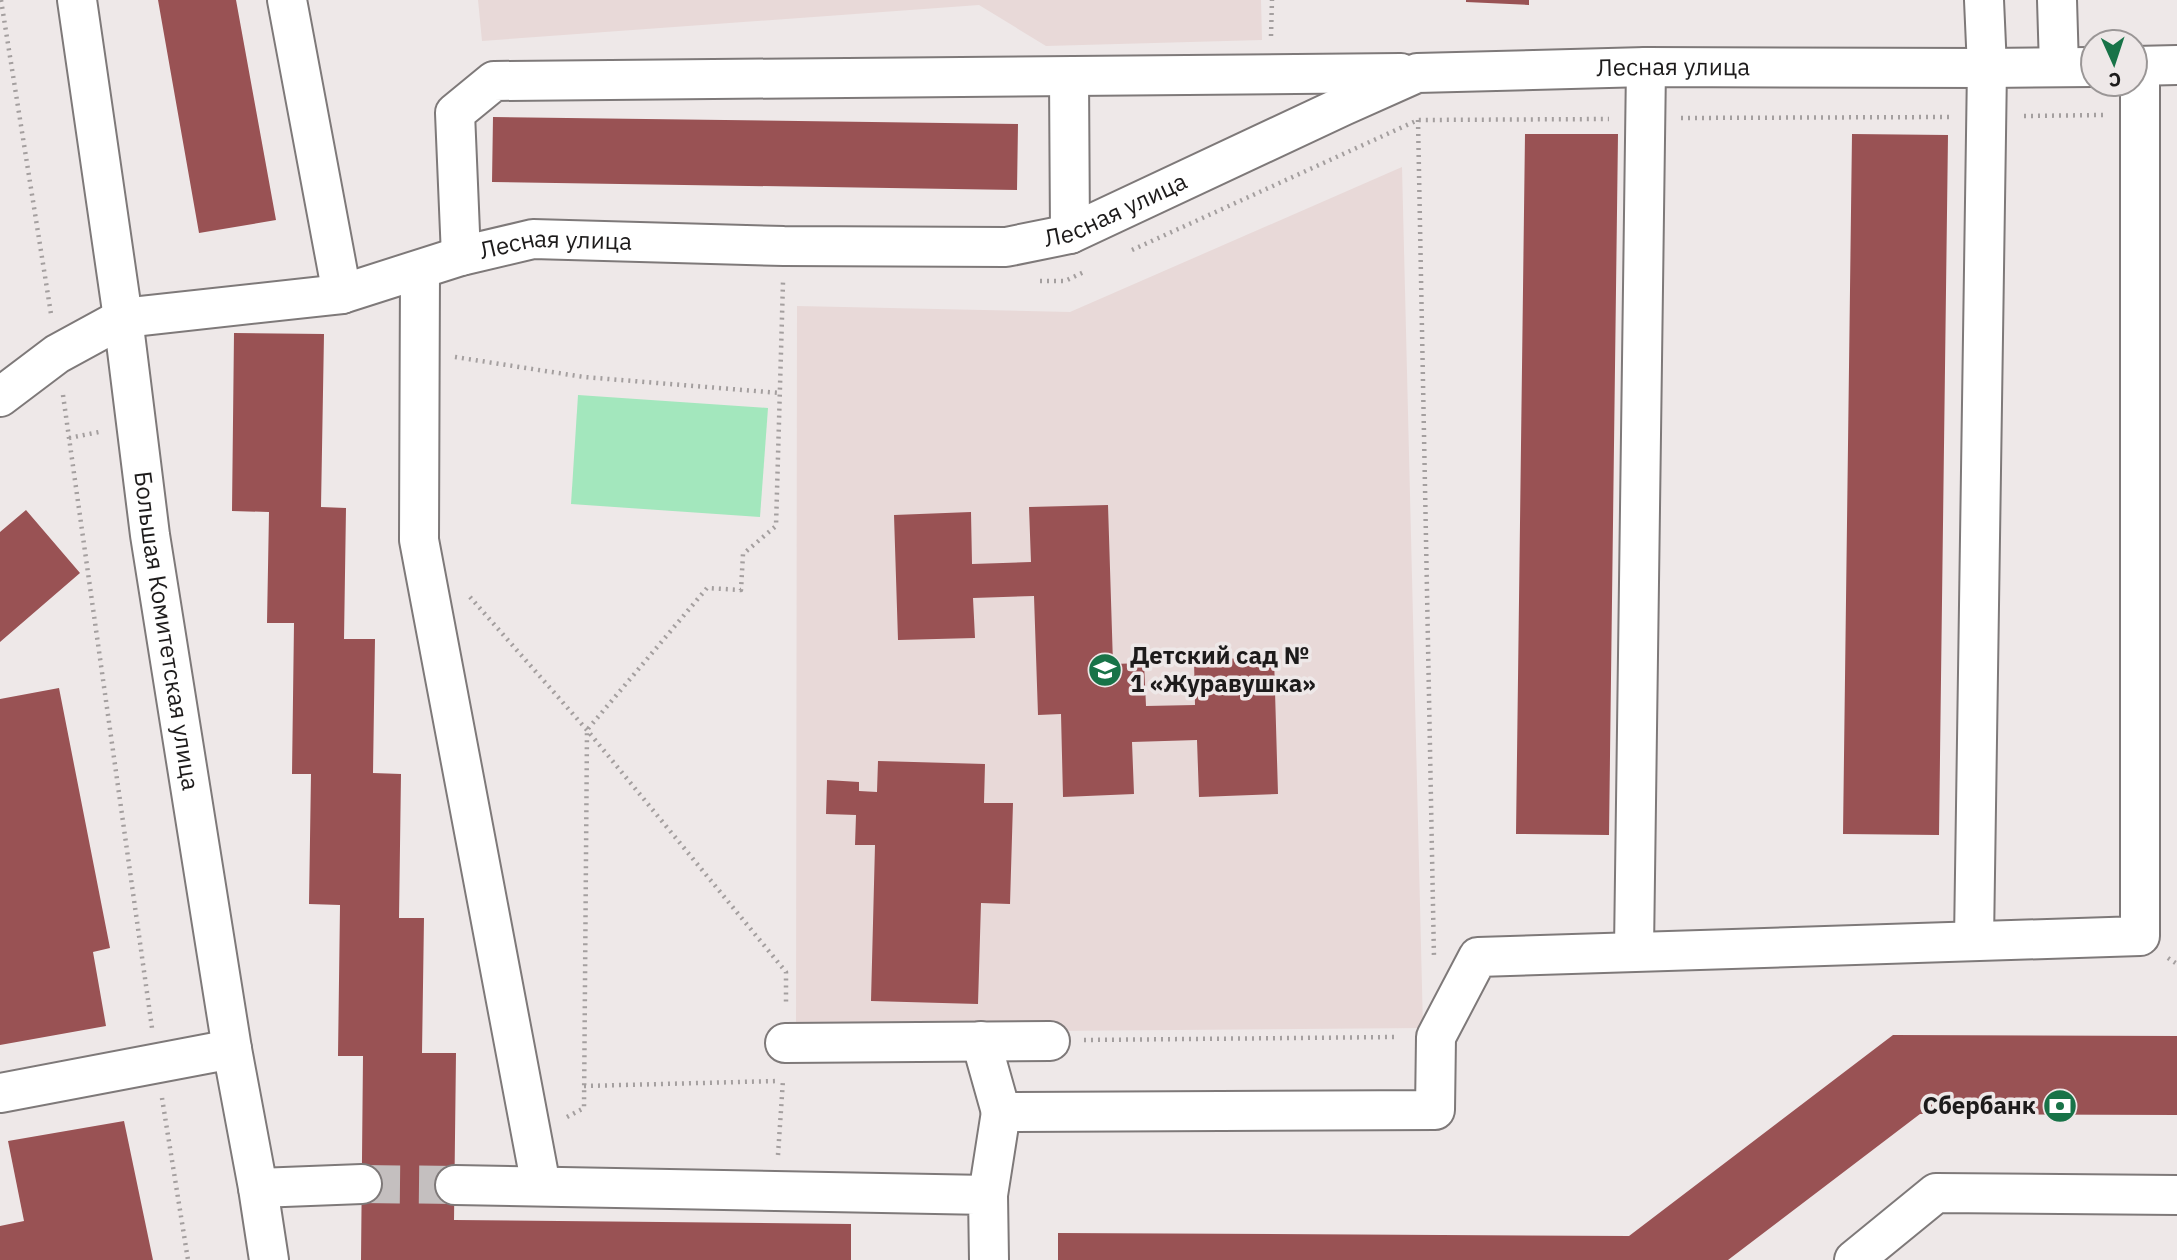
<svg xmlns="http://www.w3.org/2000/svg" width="2177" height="1260" font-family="'IBM Plex Sans',sans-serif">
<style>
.built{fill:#e8d9d8}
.garden{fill:#a3e7bd}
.building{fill:#995254}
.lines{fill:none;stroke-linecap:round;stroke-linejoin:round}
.minor-tunnel{stroke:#c4bfbf;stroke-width:38;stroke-dasharray:38 19;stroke-linecap:butt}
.minor-casing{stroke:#7e7979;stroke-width:42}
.path{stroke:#a49f9f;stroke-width:4.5;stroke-dasharray:2 5;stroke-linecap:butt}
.minor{stroke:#fff;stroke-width:38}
.labels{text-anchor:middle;stroke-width:7;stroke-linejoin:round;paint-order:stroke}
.street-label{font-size:24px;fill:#1d1b1b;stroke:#eee8e8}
.poi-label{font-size:24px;font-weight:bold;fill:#1d1b1b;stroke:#eee8e8;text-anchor:start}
</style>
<rect width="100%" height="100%" fill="#eee8e8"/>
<path class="built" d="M478 0H1261L1262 40 1046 46 979 5 482 41Z
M1402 167 1423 1028 796 1033 797 306 1070 312Z"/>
<path class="garden" d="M578 395 768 408 760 517 571 504Z"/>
<path class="building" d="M158 0H236L276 220 199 233Z
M1466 0H1529V5L1466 2Z
M493 117 1018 124 1017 190 492 182Z
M1525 134H1618L1609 835 1516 834Z
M1852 134 1948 135 1939 835 1843 834Z
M234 333 324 334 321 507 346 508 344 639H375L373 773 401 774 399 918H424L422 1053H456L454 1220 851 1224V1260H361L363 1056H338L340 905 309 904 311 774H292L294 623H267L269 512 232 511Z
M1108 505 1113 664 1144 663 1146 706 1195 705 1194 660 1274 657 1278 794 1199 797 1197 740 1132 742 1134 794 1063 797 1061 714 1038 715 1034 596 973 598 975 638 898 640 894 515 971 512 972 564 1031 562 1029 507Z
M26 510 80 573 0 642V532Z
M59 688 110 948 93 952 106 1026 0 1045V699Z
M878 761 985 764 984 803H1013L1010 904 981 903 978 1004 871 1001 875 845H855L856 815 826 814 827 780 859 782V791L877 792Z
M1893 1035 2177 1036V1115L1920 1114 1728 1260H1058V1233L1629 1236Z
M124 1121 153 1260H0V1226L24 1221 8 1141Z"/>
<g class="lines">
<path class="minor-tunnel" d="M362 1184 455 1185"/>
<g class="minor-casing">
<g id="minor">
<path id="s1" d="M77 0 123 318 150 535 232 1049 258 1188 269 1260"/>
<path d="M287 0 342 294"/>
<path d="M2057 0 2059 67"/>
<path d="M2135 66 2177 65"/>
<path d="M1069 77 1070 234"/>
<path d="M461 256 455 113 494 81 1401 73"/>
<path d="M420 270 419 540 541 1186"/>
<path id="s2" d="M0 397 57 354 123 318 342 294 461 256 533 239 784 246 1006 247 1070 234 1343 106 1417 73 1646 67 1987 68 2093 67"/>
<path d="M1974 941 1987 68 1984 0"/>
<path d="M1634 950 1646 67"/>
<path d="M981 1041 1001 1112"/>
<path d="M785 1043 1050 1041"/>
<path d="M0 1093 232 1049"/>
<path d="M455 1185 988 1195 989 1260"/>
<path d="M258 1188 362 1184"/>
<path d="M988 1195 1001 1112 1435 1110 1436 1037 1478 957 2140 936V66"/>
<path d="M1854 1260 1936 1193 2177 1195"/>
</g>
</g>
<path class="path" d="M1 0 51 314
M1271 36 1272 0
M2024 116 2103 115
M1681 118 1949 117
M1418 120 1434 958
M1132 250 1418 120 1609 119
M1040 281H1065L1086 271
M455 357 584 377 780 393
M63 395 152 1028
M69 438 99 432
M470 597 587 730 786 972V1005
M2168 958 2177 964
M1084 1040 1398 1037
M584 1086 778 1081
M162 1098 188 1260
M567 1117 584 1108 587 730 707 588 741 590 743 554 776 526 783 282
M778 1155 783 1080"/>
<use href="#minor" class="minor"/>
</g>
<defs>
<g id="school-disc" transform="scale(1.75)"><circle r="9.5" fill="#187348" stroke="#eee8e8"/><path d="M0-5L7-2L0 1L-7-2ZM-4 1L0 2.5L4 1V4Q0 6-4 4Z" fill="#fff"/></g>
<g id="bank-disc" transform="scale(1.75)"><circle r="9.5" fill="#187348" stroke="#eee8e8"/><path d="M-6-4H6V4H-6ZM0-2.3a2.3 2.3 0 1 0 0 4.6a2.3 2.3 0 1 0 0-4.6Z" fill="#fff"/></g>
</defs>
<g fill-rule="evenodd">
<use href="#school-disc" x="1105" y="670"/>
<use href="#bank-disc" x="2060" y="1106"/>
</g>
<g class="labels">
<g class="street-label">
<text dy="8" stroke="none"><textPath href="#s2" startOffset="1743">Лесная улица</textPath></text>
<text dy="8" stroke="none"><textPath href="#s2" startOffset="1155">Лесная улица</textPath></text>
<text dy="8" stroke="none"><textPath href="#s2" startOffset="588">Лесная улица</textPath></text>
<text dy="8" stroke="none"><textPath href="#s1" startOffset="637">Большая Комитетская улица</textPath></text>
</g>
<g class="poi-label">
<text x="1130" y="664">Детский сад №<tspan x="1130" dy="28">1 «Журавушка»</tspan></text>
<text x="2036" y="1114" text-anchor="end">Сбербанк</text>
</g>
</g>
<g transform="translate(2114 63) rotate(177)"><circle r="33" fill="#eee8e8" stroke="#9a9696" stroke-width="2"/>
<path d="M0-5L12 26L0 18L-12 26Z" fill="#187348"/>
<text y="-10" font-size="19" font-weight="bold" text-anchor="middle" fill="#1d1b1b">С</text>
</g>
</svg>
